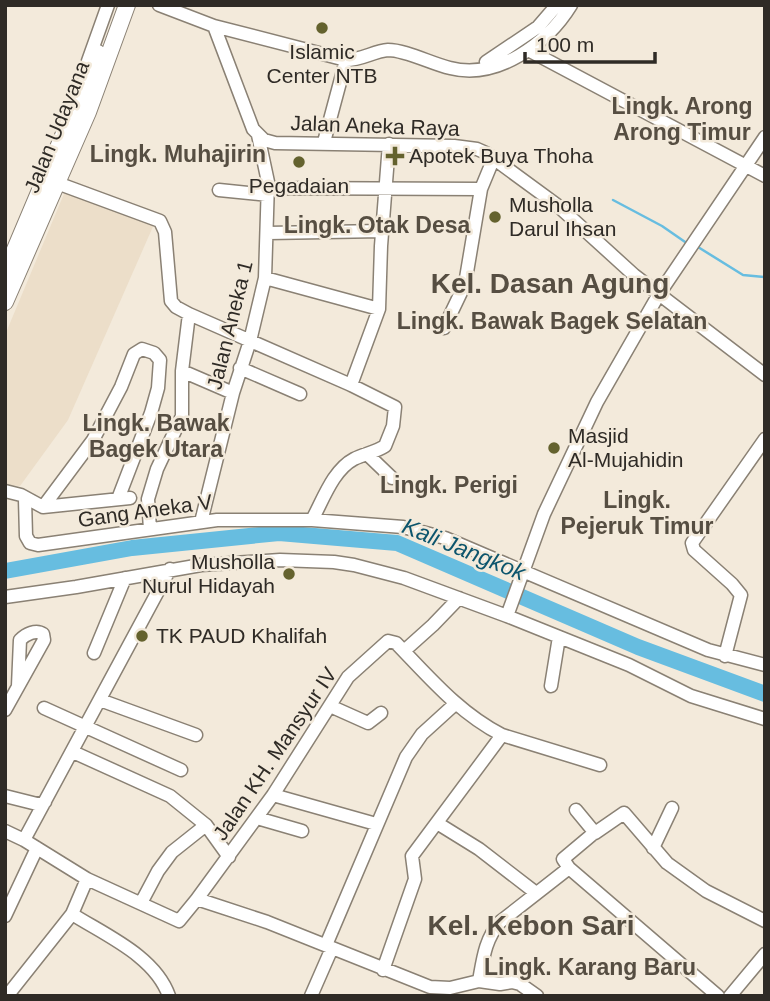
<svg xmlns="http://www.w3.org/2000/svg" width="770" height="1001" font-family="Helvetica,sans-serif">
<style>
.built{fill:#ecdec9}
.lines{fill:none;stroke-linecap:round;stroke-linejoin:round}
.stream{stroke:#67bde0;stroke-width:2.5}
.river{stroke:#67bde0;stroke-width:16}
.minor-casing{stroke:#8a8174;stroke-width:15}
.major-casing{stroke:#8a8174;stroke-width:18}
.minor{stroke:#fff;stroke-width:12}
.major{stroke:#fff;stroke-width:16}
.poi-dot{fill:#64622e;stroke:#f3eadb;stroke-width:2.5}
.labels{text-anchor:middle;stroke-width:5;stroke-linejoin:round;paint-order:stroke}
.poi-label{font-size:21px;fill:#2f2b26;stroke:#f3eadb;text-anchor:start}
.street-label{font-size:21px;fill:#2f2b26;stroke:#f3eadb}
.neighbourhood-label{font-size:23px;font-weight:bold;fill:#564e42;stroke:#f3eadb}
.water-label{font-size:23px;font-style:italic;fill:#0d556d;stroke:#f3eadb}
.district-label{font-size:28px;font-weight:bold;fill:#564e42;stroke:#f3eadb}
</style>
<rect width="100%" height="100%" fill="#f3eadb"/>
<path class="built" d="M66 189 155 222 68 420 20 486 5 485V335Z"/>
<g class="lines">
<path class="stream" d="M613 200 662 226 688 244
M698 247 743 275 765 277"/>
<path class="river" d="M5 571 132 548 279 533 397 543 638 647 765 694"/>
<g class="minor-casing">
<path id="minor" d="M159 5 214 26 253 129 264 140 275 143 454 146 477 149 486 153 557 205 634 275 765 375
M214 26 346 60C362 60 374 51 388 50 406 50 432 64 450 68 497 80 547 44 571 5
M528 50 765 176
M88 61 108 5
M486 62 538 27 557 5
M324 142 346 60
M57 183 160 221 165 232 171 301 176 307 189 314 182 371V416L157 469 148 499 150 529
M268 188 481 189
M219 190 268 195
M268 233 382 231
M265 278 379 309
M189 314 351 385 395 407 393 426 385 446C376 452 364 454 354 459 333 470 323 500 312 520
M444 328 465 284 481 189 493 160
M240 368 300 394
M182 371 233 393
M351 385 379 309 381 246 389 144
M367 454 392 478
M5 491 21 495 43 507 130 498
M25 499 26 536 30 543 38 545 217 520H312L403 527 445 538 708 650 765 665
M43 507 93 440 121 387 134 354 142 349 154 353 160 360 158 388 151 413 118 499
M201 522 233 393 250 341 265 278 268 182 258 135
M5 597 76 587 201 565 280 560 334 562 354 565 404 578 507 616 629 665 691 696 765 719
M507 616 544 514 597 402 659 294 765 137
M404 651 433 625 459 598
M94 653 125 578
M725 656 741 595 732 584 694 550 692 543 765 439
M551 686 559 637
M100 700 196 735
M330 706 368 723 381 713
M44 708 181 770
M5 710 44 640 43 634C36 629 26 634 20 640L18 686
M73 752 170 796 206 825 229 857
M273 795 376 824
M5 796 37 804 45 802
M576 810 595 833 624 813 667 863 706 891 765 921
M257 818 302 831
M437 823 479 849 536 893
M5 831 24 840 87 879 179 921 197 899 267 922 430 987 450 988 479 981 500 984 512 982 520 984 537 996
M24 840 170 569
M653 848 672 808
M569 868 563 859 594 833
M197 899 273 795 348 677 388 641 396 643C429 677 459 713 502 735L600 765
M141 903 158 871 172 852 206 825
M72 914C105 935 155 956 169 996
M5 916 37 848
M326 945 406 757 422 734 455 704
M383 970 415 879 412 856 502 735
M479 981C483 959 485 939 500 922L569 868 718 996
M7 996 72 914 87 879
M311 996 332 948
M730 996 765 954"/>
</g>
<g class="major-casing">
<path id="major" d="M5 273 98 53
M5 302 88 112 127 5"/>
</g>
<use href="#minor" class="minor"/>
<use href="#major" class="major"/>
</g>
<g class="poi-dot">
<circle cx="322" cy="28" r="7"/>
<path d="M391.5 145.5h7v7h7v7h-7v7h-7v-7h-7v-7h7z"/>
<circle cx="299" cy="162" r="7"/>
<circle cx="495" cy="217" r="7"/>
<circle cx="554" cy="448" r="7"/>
<circle cx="289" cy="574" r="7"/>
<circle cx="142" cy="636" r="7"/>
</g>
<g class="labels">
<g class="poi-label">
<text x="322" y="59" text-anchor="middle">Islamic<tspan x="322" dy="24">Center NTB</tspan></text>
<text x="409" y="163">Apotek Buya Thoha</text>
<text x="299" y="193" text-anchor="middle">Pegadaian</text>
<text x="509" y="212">Musholla<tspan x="509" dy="24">Darul Ihsan</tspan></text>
<text x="568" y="443">Masjid<tspan x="568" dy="24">Al-Mujahidin</tspan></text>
<text x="275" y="569" text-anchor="end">Musholla<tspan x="275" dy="24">Nurul Hidayah</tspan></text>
<text x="156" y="643">TK PAUD Khalifah</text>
</g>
<g class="street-label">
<text transform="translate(375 126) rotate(2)" y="7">Jalan Aneka Raya</text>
<text transform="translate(57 127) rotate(-68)" y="7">Jalan Udayana</text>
<text transform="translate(230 325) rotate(-76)" y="7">Jalan Aneka 1</text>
<text transform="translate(145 511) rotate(-8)" y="7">Gang Aneka V</text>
<text transform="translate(275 754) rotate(-56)" y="7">Jalan KH. Mansyur IV</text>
</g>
<g class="neighbourhood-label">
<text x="682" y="114">Lingk. Arong<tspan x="682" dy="26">Arong Timur</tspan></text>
<text x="178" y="162">Lingk. Muhajirin</text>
<text x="377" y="233">Lingk. Otak Desa</text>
<text x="552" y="329">Lingk. Bawak Bagek Selatan</text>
<text x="156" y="431">Lingk. Bawak<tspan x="156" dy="26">Bagek Utara</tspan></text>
<text x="449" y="493">Lingk. Perigi</text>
<text x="637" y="508">Lingk.<tspan x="637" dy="26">Pejeruk Timur</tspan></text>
<text x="590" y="975">Lingk. Karang Baru</text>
</g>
<g class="water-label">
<text transform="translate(464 549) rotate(22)" y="8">Kali Jangkok</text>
</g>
<g class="district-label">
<text x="550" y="293">Kel. Dasan Agung</text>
<text x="531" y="935">Kel. Kebon Sari</text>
</g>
</g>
<rect width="770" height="1001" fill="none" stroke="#2f2b26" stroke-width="14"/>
<path d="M525 52v10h130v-10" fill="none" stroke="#2f2b26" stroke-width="3.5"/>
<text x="536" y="52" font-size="21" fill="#2f2b26" stroke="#f3eadb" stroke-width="5" paint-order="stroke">100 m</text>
</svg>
